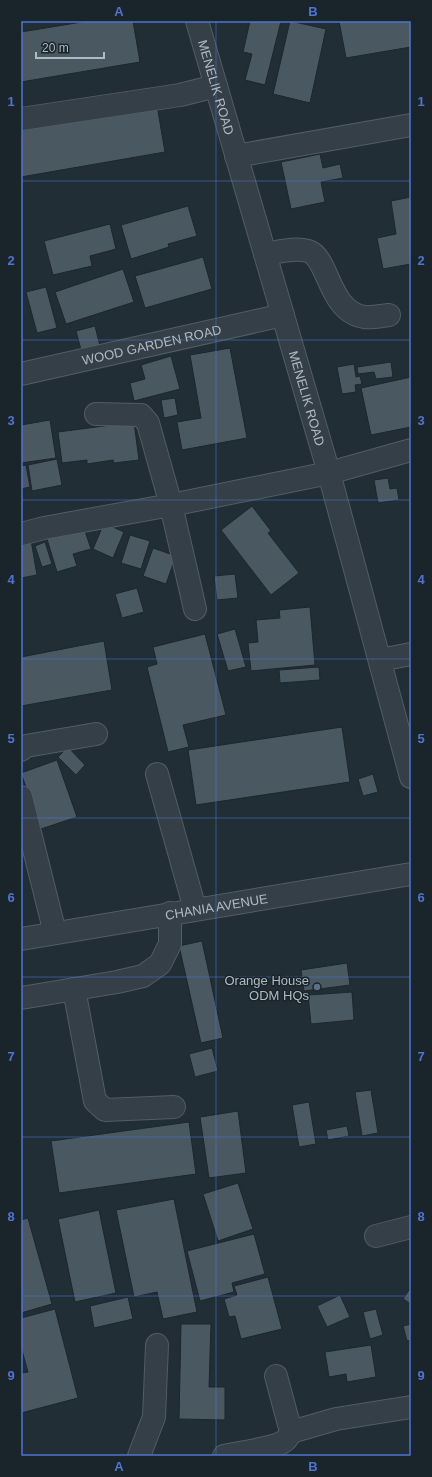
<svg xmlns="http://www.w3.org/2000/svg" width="432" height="1477" font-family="Helvetica,sans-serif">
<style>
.building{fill:#4a5862;stroke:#1c262d}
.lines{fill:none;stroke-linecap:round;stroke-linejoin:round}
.minor-casing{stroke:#525d65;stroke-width:24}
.minor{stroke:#353f47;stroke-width:22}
.grid{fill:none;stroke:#5074d1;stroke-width:1;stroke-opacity:0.55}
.service-dot{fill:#5c6f8a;stroke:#1a242b;stroke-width:1.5}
.labels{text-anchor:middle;stroke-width:3;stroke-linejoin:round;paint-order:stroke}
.street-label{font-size:13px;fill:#afbac3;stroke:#1a242b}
.poi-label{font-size:13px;fill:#afbac3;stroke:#1a242b;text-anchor:end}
.neatline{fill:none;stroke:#5074d1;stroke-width:1.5}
.grid-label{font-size:13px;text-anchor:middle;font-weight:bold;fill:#5074d1}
</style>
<rect width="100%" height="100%" fill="#212e36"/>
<path class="building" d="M88 21H133L140 62 21 82V32Z
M250 21H281L265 85 245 80 252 54 243 52Z
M290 21 326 29 310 103 273 94Z
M339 21H411V47L346 58Z
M157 105 165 152 21 177V129Z
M320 154 323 168 340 164 343 178 321 182 325 202 291 209 281 162Z
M411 197V264L383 269 377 238 396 234 391 201Z
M188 206 197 236 168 244 169 247 131 259 121 225Z
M110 224 116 249 90 256 92 266 53 275 44 241Z
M203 257 212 289 145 308 135 276Z
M123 269 134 302 66 324 55 292Z
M46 287 57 328 37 333 26 292Z
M95 326 100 346 81 350 76 331Z
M230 348 247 438 182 450 177 422 201 418 190 355Z
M171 356 180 389 134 401 130 383 145 379 141 365Z
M391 362 393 377 376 379 374 372 358 374 357 367Z
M354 364 356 377 360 376 362 384 355 385 356 392 342 394 337 367Z
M411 377V427L371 435 361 388Z
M175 398 178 415 164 418 161 400Z
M50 420 56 458 21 463V425Z
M134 422 139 460 114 463 113 460 87 464V460L62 463 58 432Z
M57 459 62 485 32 491 28 465Z
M26 465 30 487 21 489V466Z
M388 478 390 489 397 488 399 500 378 503 374 480Z
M252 506 271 531 268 533 299 573 271 595 221 530Z
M104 523 124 532 113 558 93 549Z
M84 528 91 549 73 554 77 566 57 572 47 539Z
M130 535 150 541 141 569 121 563Z
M31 540 37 575 21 578V541Z
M45 542 52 564 42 567 35 546Z
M153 548 176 556 166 584 143 576Z
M235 574 238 598 217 600 214 576Z
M137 588 144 612 122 618 115 594Z
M310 607 315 665 251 671 248 643 258 642 256 620 280 618 279 610Z
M235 629 246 667 228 671 217 634Z
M205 634 226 715 183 725 189 747 168 752 147 667 157 664 153 647Z
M104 641 112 690 21 706V657Z
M319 667 320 680 280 683 279 670Z
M342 727 350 782 196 805 188 750Z
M68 747 85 765 76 775 58 757Z
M57 760 77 817 41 829 21 773Z
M373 774 378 792 363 796 358 779Z
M202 941 223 1038 201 1043 179 946Z
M347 963 350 985 304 991 301 970Z
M352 992 354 1020 311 1024 308 995Z
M212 1048 218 1071 195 1077 189 1054Z
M371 1090 378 1133 362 1136 355 1092Z
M309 1102 316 1144 299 1147 292 1105Z
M238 1111 246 1173 209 1178 200 1117Z
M189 1122 196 1174 59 1193 51 1141Z
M347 1126 349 1136 328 1140 326 1130Z
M238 1183 253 1229 218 1241 203 1194Z
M174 1199 197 1312 163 1319 157 1292 134 1297 116 1210Z
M99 1210 116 1293 75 1302 58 1219Z
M28 1218 52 1304 21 1313V1220Z
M254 1234 265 1274 232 1283 234 1292 200 1301 187 1251Z
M268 1277 282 1329 241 1339 235 1316 229 1317 224 1299 237 1295 234 1286Z
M411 1287V1304L403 1299Z
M340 1295 350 1317 327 1327 317 1306Z
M128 1297 133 1319 94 1328 90 1306Z
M55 1309 78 1398 21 1413V1373L28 1372 21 1347V1318Z
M376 1309 383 1335 370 1339 363 1312Z
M181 1324H211L209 1387H225V1420L179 1419Z
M411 1324V1340L407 1341 403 1326Z
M371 1345 376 1377 347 1382 346 1374 329 1377 325 1352Z"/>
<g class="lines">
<g class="minor-casing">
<g id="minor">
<path id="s1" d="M197 21 329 473 411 777"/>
<path d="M21 119 180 95 216 86"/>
<path d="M236 156 411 125"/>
<path d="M265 254C278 252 295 247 308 251 329 257 328 311 364 317 371 318 381 316 389 315"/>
<path id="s2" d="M21 374 283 315"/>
<path d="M96 414 141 415 148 423 171 505 195 609"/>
<path d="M21 534 44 528 171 505 329 473 411 450"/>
<path d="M380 660 411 654"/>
<path d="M21 750 26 746 96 734"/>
<path d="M157 774 195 909"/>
<path d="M21 797 55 933"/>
<path id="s3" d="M21 939 411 874"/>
<path d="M74 989 95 1101 105 1110 174 1107"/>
<path d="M21 998 117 982 143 976 160 964 170 944V913"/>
<path d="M376 1236 411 1227"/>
<path d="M291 1432 336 1419 411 1407"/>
<path d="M139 1456 154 1417 157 1345"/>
<path d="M224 1456C237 1453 274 1448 283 1442 287 1440 289 1436 291 1432L276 1376"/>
</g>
</g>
<use href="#minor" class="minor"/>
</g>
<path class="grid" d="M216 21V1456M21 181H411M21 340H411M21 500H411M21 659H411M21 818H411M21 977H411M21 1137H411M21 1296H411"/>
<circle class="service-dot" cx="317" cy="987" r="4"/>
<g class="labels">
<g class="street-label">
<text dy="5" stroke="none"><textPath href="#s1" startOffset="69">MENELIK ROAD</textPath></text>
<text dy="5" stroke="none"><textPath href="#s2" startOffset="134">WOOD GARDEN ROAD</textPath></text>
<text dy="5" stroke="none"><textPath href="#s1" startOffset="393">MENELIK ROAD</textPath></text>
<text dy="5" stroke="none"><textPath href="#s3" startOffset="198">CHANIA AVENUE</textPath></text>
</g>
<g class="poi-label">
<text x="309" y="985">Orange House<tspan x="309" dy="15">ODM HQs</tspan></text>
</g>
</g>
<rect width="432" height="1477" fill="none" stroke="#1a242b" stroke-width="44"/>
<path d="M36 52v6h68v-6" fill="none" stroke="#afbac3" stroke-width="2"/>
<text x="42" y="52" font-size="12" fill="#afbac3" stroke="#1a242b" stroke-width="3" paint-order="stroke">20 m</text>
<rect x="22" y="22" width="388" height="1433" class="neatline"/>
<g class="grid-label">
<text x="119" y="16">A</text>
<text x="313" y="16">B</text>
<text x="11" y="106">1</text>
<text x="421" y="106">1</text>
<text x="11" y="265">2</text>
<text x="421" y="265">2</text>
<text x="11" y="425">3</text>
<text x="421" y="425">3</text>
<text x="11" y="584">4</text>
<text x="421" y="584">4</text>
<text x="11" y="743">5</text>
<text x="421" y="743">5</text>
<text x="11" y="902">6</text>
<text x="421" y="902">6</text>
<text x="11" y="1061">7</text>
<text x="421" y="1061">7</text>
<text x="11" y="1221">8</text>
<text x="421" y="1221">8</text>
<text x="11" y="1380">9</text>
<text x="421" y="1380">9</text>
<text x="119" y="1471">A</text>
<text x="313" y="1471">B</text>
</g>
</svg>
